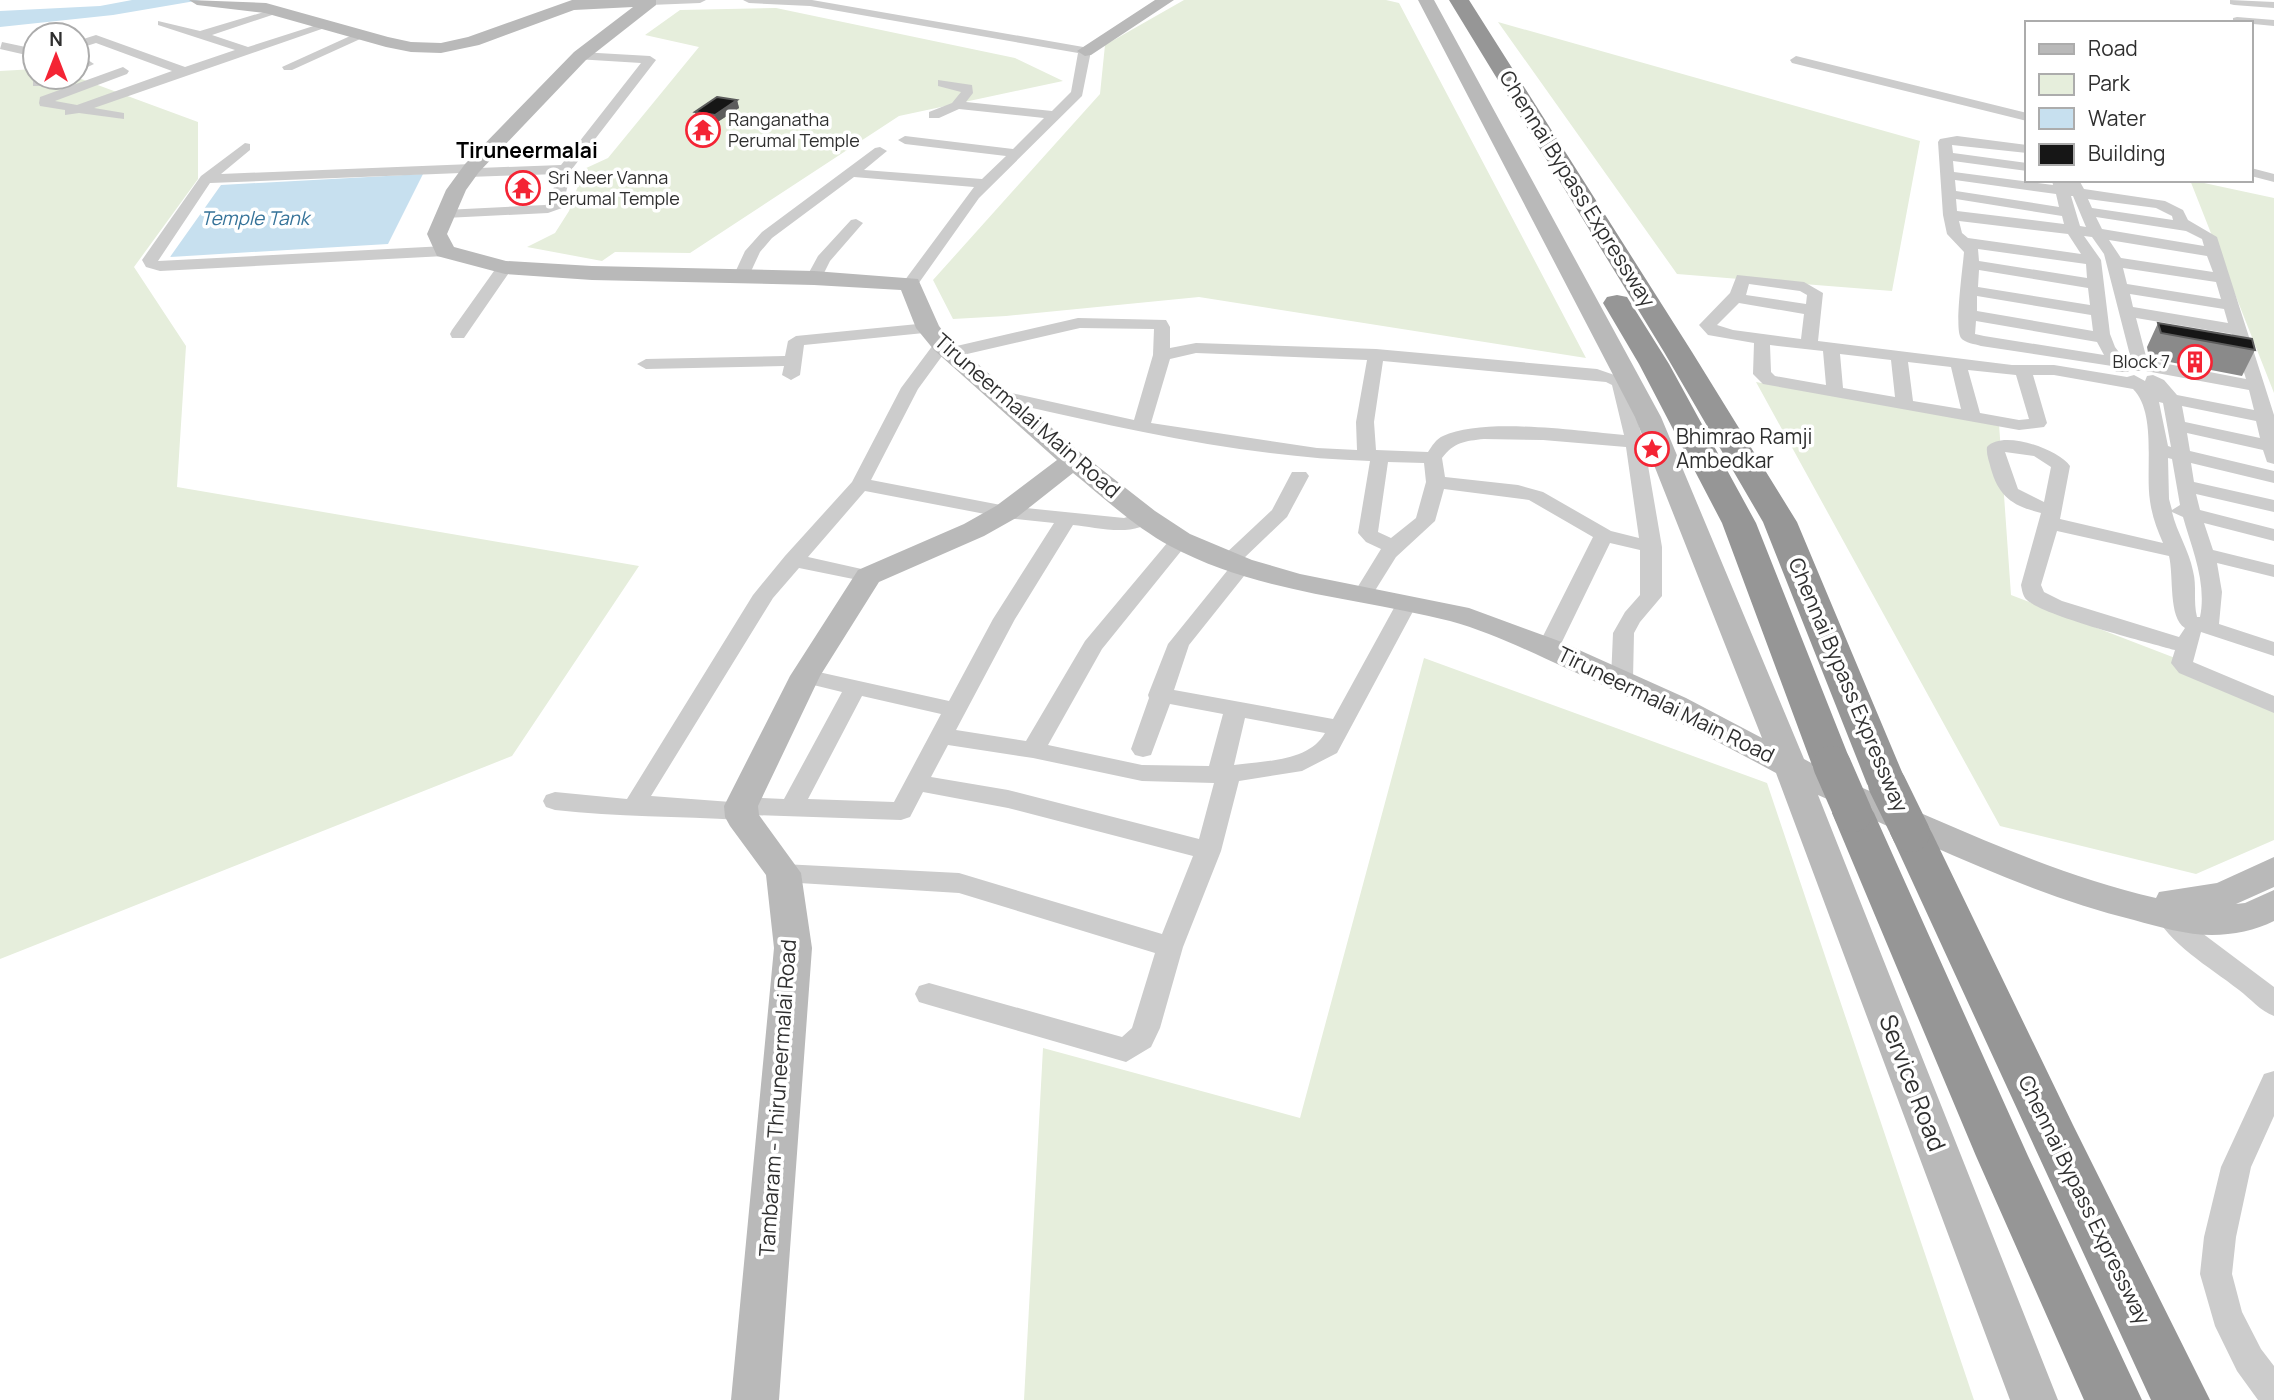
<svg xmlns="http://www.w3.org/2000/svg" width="2274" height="1400" font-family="Manrope,sans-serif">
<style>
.green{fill:#e6eedc}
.water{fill:#c7e0ef}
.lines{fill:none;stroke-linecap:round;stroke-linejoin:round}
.street{fill:#ccc;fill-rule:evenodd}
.secondary{fill:#b9b9b9;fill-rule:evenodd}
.highway{fill:#969696;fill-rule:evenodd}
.highway-bridge{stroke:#969696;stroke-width:38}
.wall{fill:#8a8a8a}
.shaded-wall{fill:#5c5c5c}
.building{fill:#161616;stroke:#5c5c5c;stroke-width:2}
.labels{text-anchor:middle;stroke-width:7;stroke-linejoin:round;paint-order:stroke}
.far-poi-label{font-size:18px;fill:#2f2f2f;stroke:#fff;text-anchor:start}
.far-water-label{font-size:19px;font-style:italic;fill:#367399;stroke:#fff}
.far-quarter-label{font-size:21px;font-weight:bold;fill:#000;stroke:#fff}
.street-label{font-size:21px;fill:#2f2f2f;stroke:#fff}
.poi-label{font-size:21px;fill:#2f2f2f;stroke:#fff;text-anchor:start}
.near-street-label{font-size:24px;fill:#2f2f2f;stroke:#fff}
</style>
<rect width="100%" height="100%" fill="#fff"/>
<path class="green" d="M1184 0H1386L1399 3 1586 358 1199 297 1006 316 953 319 933 280 1100 94 1105 45Z
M776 8 1015 58 1063 81 899 116 690 253 615 252 602 261 527 247 555 233 569 211 584 169 608 158 699 47 645 35 680 10Z
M1498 22 1920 141 1892 291 1677 274Z
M35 69V77H76L198 122V179L134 267 186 346 177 487 639 566 512 756 0 959V71Z
M2190 180 2274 198V393Z
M1756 382 1999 424 2011 595 2274 696V840L2196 874 2000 826Z
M1424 658 1767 783 1974 1400H1024L1043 1048 1300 1118Z"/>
<path class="water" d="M132 0H201L113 15 0 27V11L100 6Z
M423 174 388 244 170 257 221 185Z"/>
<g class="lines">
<path class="street" d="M646 0H706L700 3 650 5 646 4Z
M743 0H812L1089 48 1091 51 1082 96 979 198 916 287 910 289 902 284 974 187 854 177 772 238 760 252 747 280H735L733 277 745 251 762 232 875 148 880 147 887 151 864 170 982 179 1006 156 905 144 898 140 905 136 1013 149 1044 118 959 109 939 118H929V112L952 103 961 92 938 86V80L972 85 973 93 966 102 1052 111 1071 92 1078 53 810 6 749 3Z
M2230 0 2274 2V8L2234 5 2230 4Z
M274 9 284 11 212 35 248 47 326 22 336 24 94 108 124 113V119L79 113 65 115V110L40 106 39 103 40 97 123 67 129 71 127 74 55 101 77 105 172 71 96 43 77 49V41L96 35 185 67 235 50 158 25V21L200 31Z
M2237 17 2274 20V26L2233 22V18Z
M359 32 369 35 292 70H284L282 67Z
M2 42 35 49V57L0 49Z
M580 52 650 56 656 60 572 169 562 208 548 213 445 218 438 214 445 210 545 205 550 203 557 174 468 177 461 173 210 183 158 261 445 246 453 251 445 256 160 271 146 267 142 260 201 176 245 143 250 144V150L221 174 472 164 479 168 561 165 641 63 576 59V53Z
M1796 56 2027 113V121L1792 63 1790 60Z
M88 60 94 64 77 72V64Z
M41 77H59L41 86H33V80Z
M1957 136 2027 145V153L1952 145 1953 153 2027 163V171L1953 161 1954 172 2053 185 2052 180H2066L2067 183 2069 180H2079L2084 189 2165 201 2183 210 2188 220 2217 237 2274 415V464L2267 462 2263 450 2187 433 2190 451 2274 471V483L2191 463 2194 482 2274 500V512L2196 494 2200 510 2274 529V541L2204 523 2213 550 2274 565V577L2217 563 2222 592 2219 624 2274 642V656L2201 632 2193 662 2274 696V713L2179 673 2171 663 2175 650C2147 642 2044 616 2027 600 2023 597 2022 590 2021 585L2041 513C2013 506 1999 497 1991 469 1989 461 1986 454 1987 447 2002 429 2058 449 2070 466L2060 519 2163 543C2157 529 2152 516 2150 501 2145 469 2157 413 2133 389L2054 375H2033L2047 423 2044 427 2019 430 1763 384 1753 374 1754 343 1708 335 1699 325 1730 293 1737 275 1804 282 1823 293 1818 341 2012 365H2054L2127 377 2134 375 2145 381 2147 376 2153 375 2164 380 2177 395 2254 410 2249 390 2146 371H2134L2104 254 2092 237 2084 236 2101 260 2110 334 2115 347 2131 368 2128 372H2116L2112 366 1981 346C1975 344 1965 343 1961 338 1954 329 1963 267 1964 252L1947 234 1943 215 1938 142 1940 139ZM1955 180 2056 194 2059 207 1956 191ZM2071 196H2073L2086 227 2080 226ZM1956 199 2062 216 2064 224 1957 211ZM2088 199 2156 208 2172 216 2173 220 2092 208ZM2096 217 2186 231 2202 239 2204 246 2102 229ZM1959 221 2068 234 2081 254 1968 238 1962 233ZM2109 240 2207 256 2213 272 2121 258ZM1978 249 2086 264 2087 278 1979 261ZM2123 268 2216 282 2221 299 2127 284ZM1979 270 2088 288 2090 305 1978 287ZM1749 284 1800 291 1807 295 1806 304 1746 295ZM2130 294 2224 309 2228 323 2133 307ZM1977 296 2091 315 2093 331 1977 311ZM1739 303 1804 314 1801 339 1733 330 1717 325ZM2136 318 2232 334 2246 379 2147 360ZM1976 321 2097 342 2104 355 1984 336 1975 334ZM1770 345 1823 351 1826 385 1775 376 1771 372ZM1840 354 1891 360 1895 397 1843 388ZM1908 362 1951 367 1961 409 1913 401ZM1968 370 2016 375 2029 419 2019 420 1980 413ZM2159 402 2163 403 2171 447 2168 446ZM2182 406 2256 421 2260 438 2185 422ZM2005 452 2034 456 2051 467 2044 502 2018 489ZM2168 458 2172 459 2180 505 2172 510 2169 499ZM2172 512 2183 517C2192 549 2207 583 2200 617H2197C2193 601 2197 586 2193 571 2189 550 2177 533 2172 512ZM2057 531 2169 556C2174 576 2168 618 2185 628L2179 637 2062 601 2044 592 2041 585Z
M2251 168 2274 174V182L2251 176Z
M856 219 863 223 830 261 820 281H808L806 278 818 256 851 220Z
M505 262 513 267 464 338H452L450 334 452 330 499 264Z
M1078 318 1166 320 1170 327V348L1196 343 1376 349 1597 369 1626 379 1642 437 1655 439 1657 443 1655 447 1645 448 1662 547V596L1640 622 1634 633 1633 679 1630 684 1622 686 1614 684 1611 679 1613 633 1625 612 1640 595V550L1610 543 1559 648 1556 653H1540L1537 648 1593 537 1529 500 1444 489 1435 521 1396 557 1371 597H1357L1354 593 1381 549 1366 542 1358 533 1370 461C1244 457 1120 428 998 400L989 395 998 390 1134 420 1153 355 1154 329 1080 328 954 357 945 352 918 389 871 480 1006 506 1124 518 1145 511 1152 513 1155 517C1138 539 1096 527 1073 525L1015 619 956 730 1026 741 1085 641 1173 536H1187L1190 540 1102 649 1048 745 1142 765 1209 766 1223 714 1170 704 1151 755 1143 757 1135 755 1131 749 1149 698 1148 695 1168 644 1231 566 1223 564 1220 560 1223 556 1272 510 1292 472H1306L1309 476 1287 517 1242 560 1249 562 1252 566 1189 645 1174 690 1333 719 1400 597H1414L1418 602 1337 753 1302 771 1239 781 1221 851 1183 947 1160 1028 1151 1047 1126 1062 929 1005 919 1002 915 994 919 986 929 983 1122 1037 1132 1028 1155 953 959 893 783 882 774 880 770 873 774 866 783 864 959 873 1162 934 1193 856 1008 808 923 792 910 817 901 820 751 815 741 820C679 816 617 817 555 810L546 807 543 801 546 795 555 792 627 799 753 595 785 556 852 482 901 388 936 341H948L950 345 948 348ZM1196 353 1367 360 1356 422 1357 450 1317 448 1151 423 1170 359ZM1383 361 1606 382 1612 385 1624 435C1578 431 1483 417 1443 436 1436 439 1432 446 1428 452L1376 450 1374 422ZM1484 439 1543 440 1626 447 1639 538 1611 531 1543 492 1518 485 1445 477 1442 458C1454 442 1465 441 1484 439ZM1388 462 1424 463 1426 482 1416 518 1391 538 1378 532ZM865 491 1006 518 1054 523 993 619 949 701 805 669 797 671 794 676 797 681 842 692 784 799 741 797 731 802 651 796 773 598 799 568 868 582 875 580 878 576 875 572 808 557ZM862 696 941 714 894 802 808 799ZM1245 718 1325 733C1309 762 1262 761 1234 765ZM948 745 1033 758 1142 781 1214 783 1199 839 1008 790 931 777Z
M928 323 934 324 936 328 934 332 804 345 800 375 791 380 782 375 784 366 646 369 637 364 646 359 785 356 788 341 796 336Z
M2164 899 2173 902 2194 927 2274 987V1016C2260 1011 2251 999 2239 990 2207 965 2171 946 2151 909L2155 902Z
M2274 1071V1116L2251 1167 2236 1237 2232 1274 2242 1312 2261 1349 2274 1366V1400H2258L2237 1371 2215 1326 2200 1274 2204 1237 2221 1167 2264 1074Z"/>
<path class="secondary" d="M189 0 266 3 388 37 411 42 441 43 468 37 572 0H656V5L586 60 479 172 466 190 447 234 454 247 506 261 592 266 814 271 918 279 939 326 950 340 1082 454 1155 511 1190 534 1252 560 1300 574 1469 608 1559 641 1686 698 1762 738 1635 417 1418 0H1434L1661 417 1804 759 1837 777C1942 821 2045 872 2156 898L2159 892 2217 883 2274 857V887L2236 904 2245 903 2274 890V921C2256 930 2233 935 2212 935 2187 935 2159 927 2134 920 2025 893 1921 840 1818 795L2058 1400H2010L1776 773C1708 736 1639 701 1568 669 1531 652 1490 632 1450 621 1356 597 1258 593 1170 546 1135 527 1104 498 1073 473L1016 518 984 536 879 582 820 676 758 806 759 815 801 873 812 948 779 1400H731L774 948 766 875 730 826 725 817 724 806 790 676 858 570 964 524 996 506 1057 460 934 350 916 328 901 290 814 285 592 280 505 274 437 256 427 234 446 190 465 164 574 52 633 7 574 10 479 45 441 53 411 52 386 47 265 13 197 5Z
M1155 0H1174L1091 55 1085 56 1077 51Z"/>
<path class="highway" d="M1449 0H1469L1692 352 1797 522 1907 784 1901 794 1887 798 1873 794 1867 784 1763 522 1664 352Z
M1617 295 1627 297 1669 364 1756 523 1852 765 1846 775 1832 779 1818 775 1812 765 1722 523 1639 364 1603 303 1607 297Z
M1853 798 1868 803 1874 813 2028 1156 2142 1400H2084L1976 1156 1832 813 1838 803Z
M1911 818 1926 822 1932 833 2073 1125 2210 1400H2151L1890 833 1896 822Z"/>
<path class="highway-bridge" d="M1832 765 1853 813
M1887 784 1911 833"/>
</g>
<path class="wall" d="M737 100 739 108 716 123 696 120 695 112Z
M2158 323 2255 350 2242 376 2149 358 2147 347Z"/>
<path class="shaded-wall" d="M737 100 739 108 716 123 715 115Z"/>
<path class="building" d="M717 97 737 100 715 115 695 112Z
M2158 323 2252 339 2255 350 2161 333Z"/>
<defs>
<g id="temple-ring" transform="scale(1.75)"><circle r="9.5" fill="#fff" stroke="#f42434" stroke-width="1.5"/><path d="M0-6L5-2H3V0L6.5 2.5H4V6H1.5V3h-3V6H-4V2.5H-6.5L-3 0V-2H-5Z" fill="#f42434"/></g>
<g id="building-ring" transform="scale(1.75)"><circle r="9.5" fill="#fff" stroke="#f42434" stroke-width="1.5"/><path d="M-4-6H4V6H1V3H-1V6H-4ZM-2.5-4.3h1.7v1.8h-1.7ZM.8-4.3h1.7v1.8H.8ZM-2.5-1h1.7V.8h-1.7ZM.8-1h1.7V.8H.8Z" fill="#f42434"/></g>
<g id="sight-ring" transform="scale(1.75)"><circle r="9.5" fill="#fff" stroke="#f42434" stroke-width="1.5"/><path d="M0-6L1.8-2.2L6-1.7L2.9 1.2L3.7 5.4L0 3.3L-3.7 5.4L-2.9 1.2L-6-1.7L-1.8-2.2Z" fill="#f42434"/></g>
</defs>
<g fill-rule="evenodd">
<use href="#temple-ring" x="703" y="130"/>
<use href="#temple-ring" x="523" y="188"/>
<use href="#building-ring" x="2195" y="362"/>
<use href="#sight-ring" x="1652" y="449"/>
</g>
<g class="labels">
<g class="far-poi-label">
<text x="728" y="126">Ranganatha<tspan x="728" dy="21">Perumal Temple</tspan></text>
<text x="548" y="184">Sri Neer Vanna<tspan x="548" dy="21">Perumal Temple</tspan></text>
<text x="2170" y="368" text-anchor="end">Block 7</text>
</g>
<g class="far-water-label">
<text x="255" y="225">Temple Tank</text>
</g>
<g class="far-quarter-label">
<text x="527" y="158">Tiruneermalai</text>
</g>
<g class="street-label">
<text transform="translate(1577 189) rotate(58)" y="7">Chennai Bypass Expressway</text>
<text transform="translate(1027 416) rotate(41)" y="7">Tiruneermalai Main Road</text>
<text transform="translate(1848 685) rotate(67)" y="7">Chennai Bypass Expressway</text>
<text transform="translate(1666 705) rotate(26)" y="7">Tiruneermalai Main Road</text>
<text transform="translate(778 1098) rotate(-86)" y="7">Tambaram - Thiruneermalai Road</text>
<text transform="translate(2084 1200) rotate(64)" y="7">Chennai Bypass Expressway</text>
</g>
<g class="poi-label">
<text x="1676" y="444">Bhimrao Ramji<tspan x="1676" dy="24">Ambedkar</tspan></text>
</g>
<g class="near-street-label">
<text transform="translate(1912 1083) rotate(69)" y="8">Service Road</text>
</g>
</g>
<rect x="2025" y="21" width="228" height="161" fill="#ffffff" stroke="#acacac" stroke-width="2"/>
<rect x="2039" y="44" width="35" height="10" fill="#b9b9b9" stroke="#acacac" stroke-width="2"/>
<text x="2088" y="56" font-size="21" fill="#2f2f2f">Road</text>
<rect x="2039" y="74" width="35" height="21" fill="#e6eedc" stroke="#acacac" stroke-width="2"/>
<text x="2088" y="91" font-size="21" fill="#2f2f2f">Park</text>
<rect x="2039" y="108" width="35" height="21" fill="#c7e0ef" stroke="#acacac" stroke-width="2"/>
<text x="2088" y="126" font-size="21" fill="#2f2f2f">Water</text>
<rect x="2039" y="144" width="35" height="21" fill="#161616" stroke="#acacac" stroke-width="2"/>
<text x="2088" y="161" font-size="21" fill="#2f2f2f">Building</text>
<g transform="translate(56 56)"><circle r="33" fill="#ffffff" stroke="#acacac" stroke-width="2"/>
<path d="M0-5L12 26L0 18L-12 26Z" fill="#f42434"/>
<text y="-10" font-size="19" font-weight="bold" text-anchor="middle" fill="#2f2f2f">N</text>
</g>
</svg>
